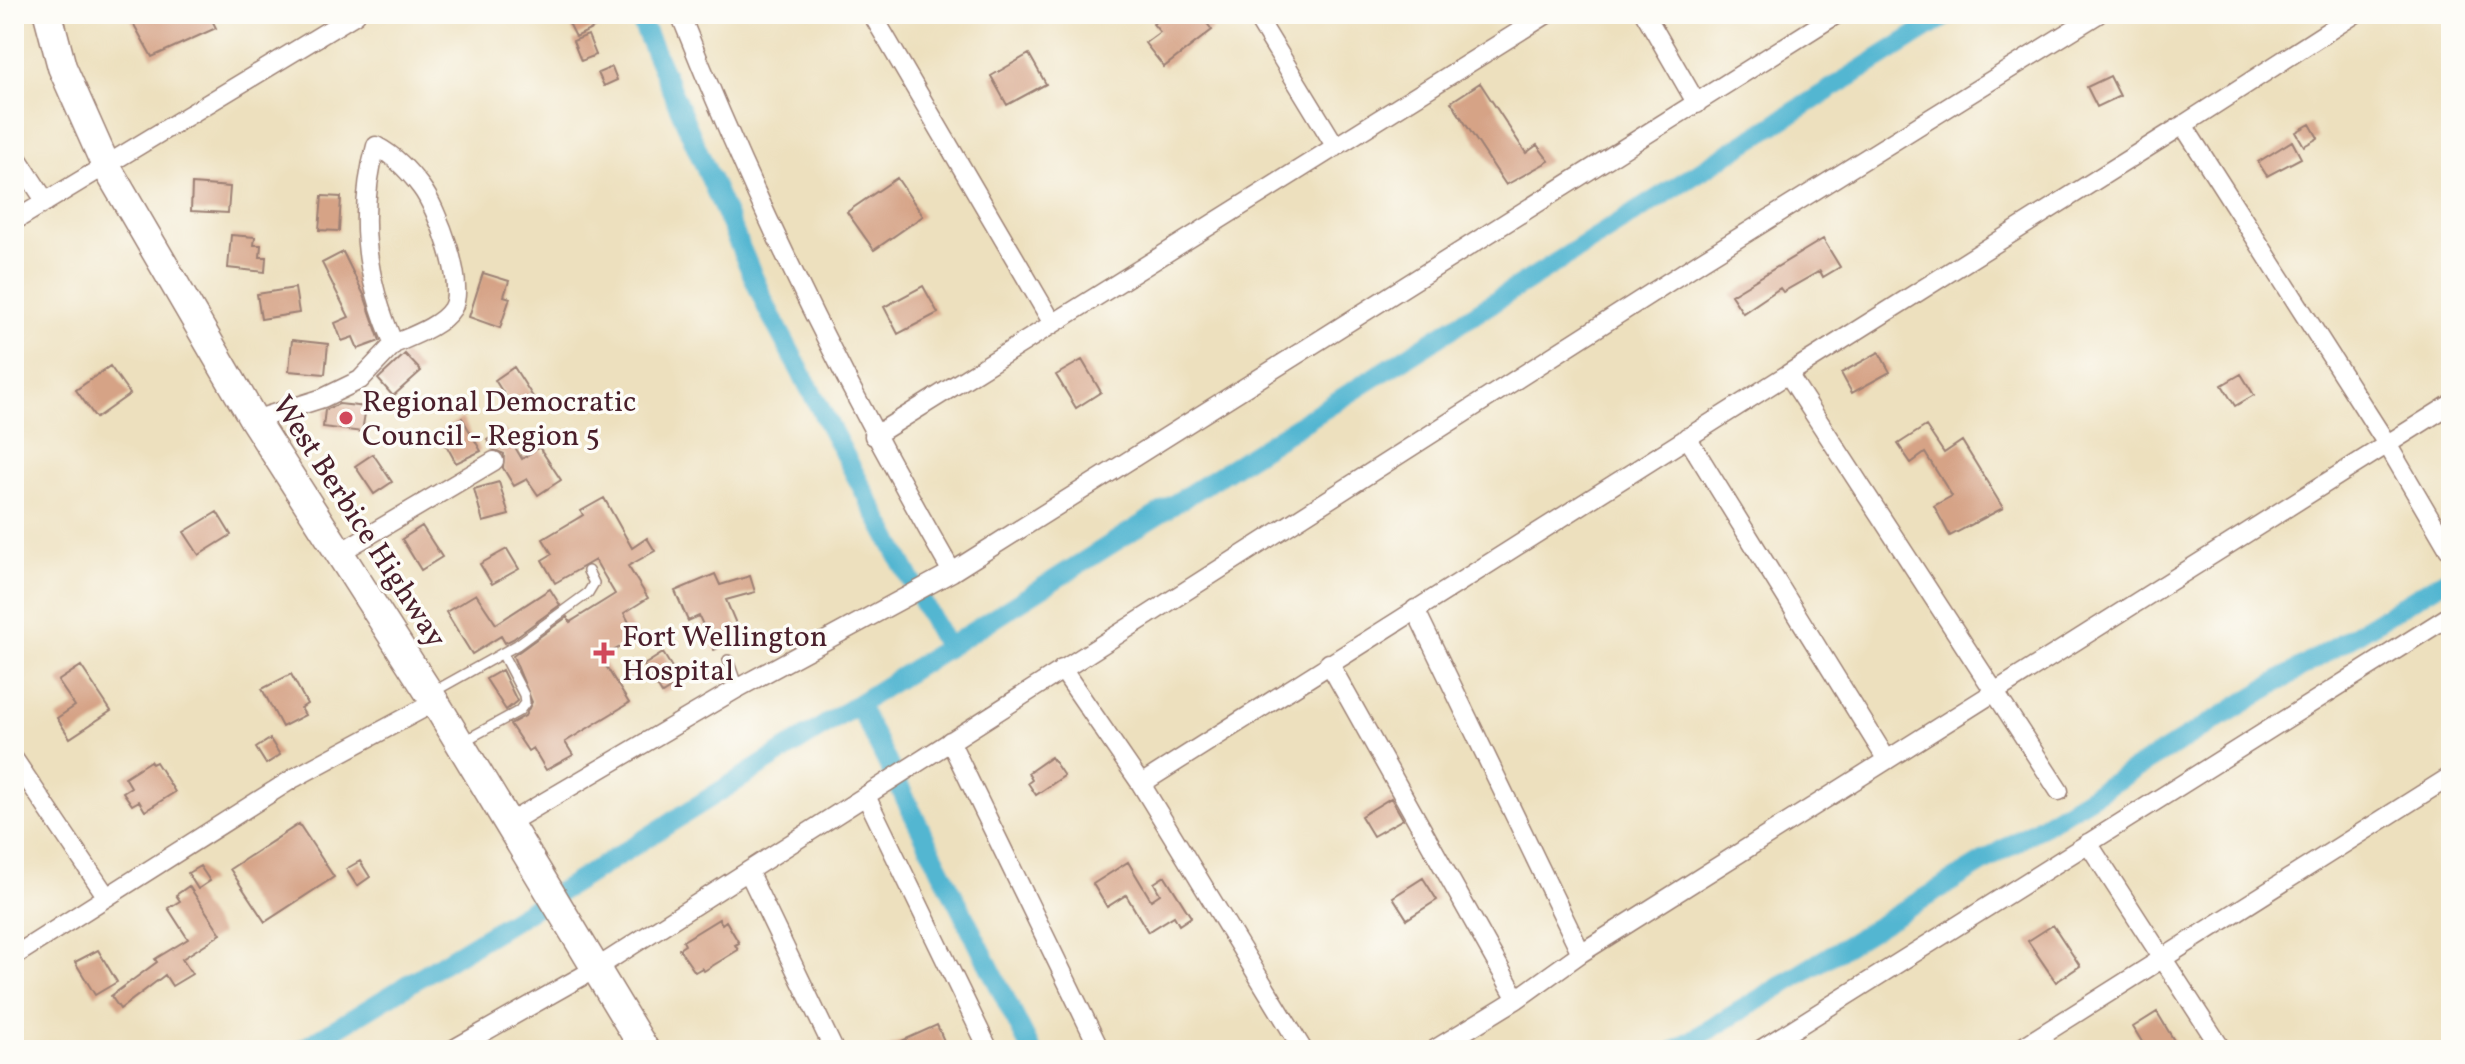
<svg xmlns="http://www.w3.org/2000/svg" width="2465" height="1064" font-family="Vollkorn,serif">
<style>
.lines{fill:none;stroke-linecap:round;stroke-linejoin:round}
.canal{stroke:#53b6d1;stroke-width:20}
.building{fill:#d6a386}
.service-casing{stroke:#9c8074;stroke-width:12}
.minor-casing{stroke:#9c8074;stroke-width:21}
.primary-casing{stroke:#9c8074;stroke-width:31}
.service{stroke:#fff;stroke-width:9}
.minor{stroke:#fff;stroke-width:18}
.primary{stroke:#fff;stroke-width:28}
.poi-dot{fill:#d1495b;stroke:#fdfcf7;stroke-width:3}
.labels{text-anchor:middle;stroke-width:7;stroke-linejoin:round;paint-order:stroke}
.poi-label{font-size:30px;fill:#4a1f2b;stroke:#fdfcf7;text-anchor:start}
.street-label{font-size:30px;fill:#4a1f2b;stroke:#fdfcf7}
</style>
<rect width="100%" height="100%" fill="#fdfcf7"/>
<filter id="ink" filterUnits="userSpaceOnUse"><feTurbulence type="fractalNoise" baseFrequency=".0125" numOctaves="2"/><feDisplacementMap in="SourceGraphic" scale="16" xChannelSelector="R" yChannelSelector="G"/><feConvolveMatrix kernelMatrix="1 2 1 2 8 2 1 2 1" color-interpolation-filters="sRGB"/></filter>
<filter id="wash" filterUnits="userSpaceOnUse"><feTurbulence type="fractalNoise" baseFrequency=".006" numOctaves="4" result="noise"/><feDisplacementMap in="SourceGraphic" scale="32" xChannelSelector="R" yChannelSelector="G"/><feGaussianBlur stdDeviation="1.8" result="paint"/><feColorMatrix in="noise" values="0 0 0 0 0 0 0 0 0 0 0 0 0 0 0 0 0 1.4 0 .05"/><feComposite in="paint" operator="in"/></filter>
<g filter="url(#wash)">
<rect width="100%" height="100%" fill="#ede0be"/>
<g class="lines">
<path class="canal" d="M638 14 767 308 947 648
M858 704 1031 1050
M301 1050 602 866 1949 14
M1676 1050 2451 576"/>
</g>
<g id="blocks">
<path class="building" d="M128 14H209L216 28 152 57Z
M583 14H621L576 37 568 21Z
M1167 14H1200L1212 30 1164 67 1145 43 1160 32 1153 24Z
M588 35 596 55 581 61 573 41Z
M1029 54 1046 84 1007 105 991 76Z
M612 67 617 80 604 86 598 73Z
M2110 76 2120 96 2097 107 2087 87Z
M1480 83 1526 153 1537 145 1549 161 1506 185 1451 102Z
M2310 124 2318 138 2304 146 2296 132Z
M2292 141 2301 158 2267 176 2258 162Z
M897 178 923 216 874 250 847 212Z
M192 184 230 187 228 213 191 211Z
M322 196 341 197 339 231 319 230Z
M231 235 255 237 254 245H261L260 257H266L265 272 228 268Z
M1823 239 1840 267 1823 277 1820 271 1783 292 1780 288 1743 313 1731 295Z
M343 252 364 295 380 341 358 349 353 337 342 341 335 323 349 317 322 263Z
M483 273 509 281 504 296 510 298 500 328 469 317Z
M923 286 938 313 898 334 884 307Z
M295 288 299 313 261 319 257 294Z
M292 340 328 344 325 374 289 371Z
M1879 352 1890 372 1852 393 1841 373Z
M405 354 421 371 393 396 378 379Z
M1082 360 1101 392 1076 408 1056 375Z
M110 366 130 394 96 418 76 390Z
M514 367 533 397 514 410 495 380Z
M2241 374 2254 395 2235 406 2222 385Z
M339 404 366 407 362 432 323 427 325 410Z
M462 418 481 451 456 463 439 432Z
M1926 426 1944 453 1962 441 2003 508 1950 536 1934 506 1952 496 1925 453 1911 463 1898 444Z
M505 430 522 459 539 447 561 480 538 495 527 479 514 486 503 468 504 454 492 449 487 440Z
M373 454 392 482 374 494 355 466Z
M499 482 509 515 483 522 474 489Z
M604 498 632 548 647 538 655 551 628 566 648 598 624 613 637 637 601 658 629 703 565 742 573 755 546 770 533 748 528 751 510 724 525 716 532 702 513 656 567 617 570 622 615 594 595 560 555 583 542 560 552 554 543 539 583 515 581 511Z
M217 512 231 535 199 555 184 532Z
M422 526 442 557 421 570 402 539Z
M507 549 519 569 492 584 480 564Z
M715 574 720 585 750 576 755 592 726 600 742 638 714 650 699 616 688 621 675 591Z
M550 589 560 605 513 639 505 643 501 636 472 654 446 612 476 594 496 624Z
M663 653 681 682 662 694 644 665Z
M81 666 111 711 70 738 57 718 75 706 58 681Z
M502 670 517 701 506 710 486 679Z
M291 674 307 704 301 708 305 715 282 727 262 689Z
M270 739 280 755 266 764 256 748Z
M1051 757 1064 776 1036 795 1028 783 1032 780 1028 773Z
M150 761 152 764 156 762 175 792 145 811 139 801 132 805 123 792 131 787 125 777Z
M1391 798 1403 819 1373 836 1361 816Z
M299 824 334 877 265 922 230 869Z
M360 861 370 877 357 886 346 869Z
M1128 862 1151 900 1160 894 1154 883 1165 876 1191 917 1179 925 1174 916 1148 932 1126 895 1107 907 1093 884Z
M200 866 210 881 198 889 188 873Z
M1423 878 1437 900 1407 919 1393 897Z
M189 886 221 934 182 959 192 974 172 986 165 975 120 1009 111 996 157 962 155 959 188 939 168 908 180 901 176 895Z
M719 919 722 924 726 921 739 943 735 945 738 950 704 971 702 968 695 972 679 949 685 945 683 941Z
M2053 925 2080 966 2056 982 2028 941Z
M98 950 117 982 95 995 75 962Z
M2157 1012 2176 1044 2166 1050H2147L2133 1027Z
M937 1025 948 1050H882Z"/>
</g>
</g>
<g filter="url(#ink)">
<use href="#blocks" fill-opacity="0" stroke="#9c8074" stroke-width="2"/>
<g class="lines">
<g class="service-casing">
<path id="service" d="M728 660 738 688
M433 692 517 645 588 593 594 583 588 571
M464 741 519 711 525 703 524 695 502 653"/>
</g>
<g class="minor-casing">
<path id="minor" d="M680 14C756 206 849 393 952 572
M872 14 1052 322
M1255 14 1336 147
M1645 14 1697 104
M2183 125 2355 14
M14 153 46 202
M14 221 356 14
M1788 374 2183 125 2387 444 2449 550
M254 420 323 398 360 380 394 344C366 281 357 214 376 146 395 156 408 170 421 187 437 208 467 285 452 309 441 326 412 336 394 344
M874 436 1547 14
M1687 437 1887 760
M339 553 494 461
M1415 609 1581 953
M1329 663 1517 999
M1062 669 1141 784 1788 374 2059 791
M950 741 1100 1050
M14 759 107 897
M1141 784 1303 1050
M866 796 989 1050
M507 824 738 688 952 572 1837 14
M2088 843 2222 1050
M748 871 834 1050
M14 956 294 778 435 702
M452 1050 595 969 1703 260 2098 14
M1434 1050 1517 999 1581 953 2451 404
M1760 1050 2451 615
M2018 1050 2451 776"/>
</g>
<g class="primary-casing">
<path id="primary" d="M48 14 62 67 106 166 254 420 435 702 645 1050"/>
</g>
<use href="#service" class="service"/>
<use href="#minor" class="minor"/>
<use href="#primary" class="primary"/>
</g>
</g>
<g class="poi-dot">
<circle cx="346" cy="418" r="8"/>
<path d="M600 641h8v8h8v8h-8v8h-8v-8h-8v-8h8z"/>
</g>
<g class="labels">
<g class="poi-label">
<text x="362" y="411">Regional Democratic<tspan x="362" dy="34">Council - Region 5</tspan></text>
<text x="622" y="646">Fort Wellington<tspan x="622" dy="34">Hospital</tspan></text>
</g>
<g class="street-label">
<text transform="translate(360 521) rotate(57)" y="10">West Berbice Highway</text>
</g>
</g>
<rect width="2465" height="1064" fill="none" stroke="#fdfcf7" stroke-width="48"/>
</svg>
